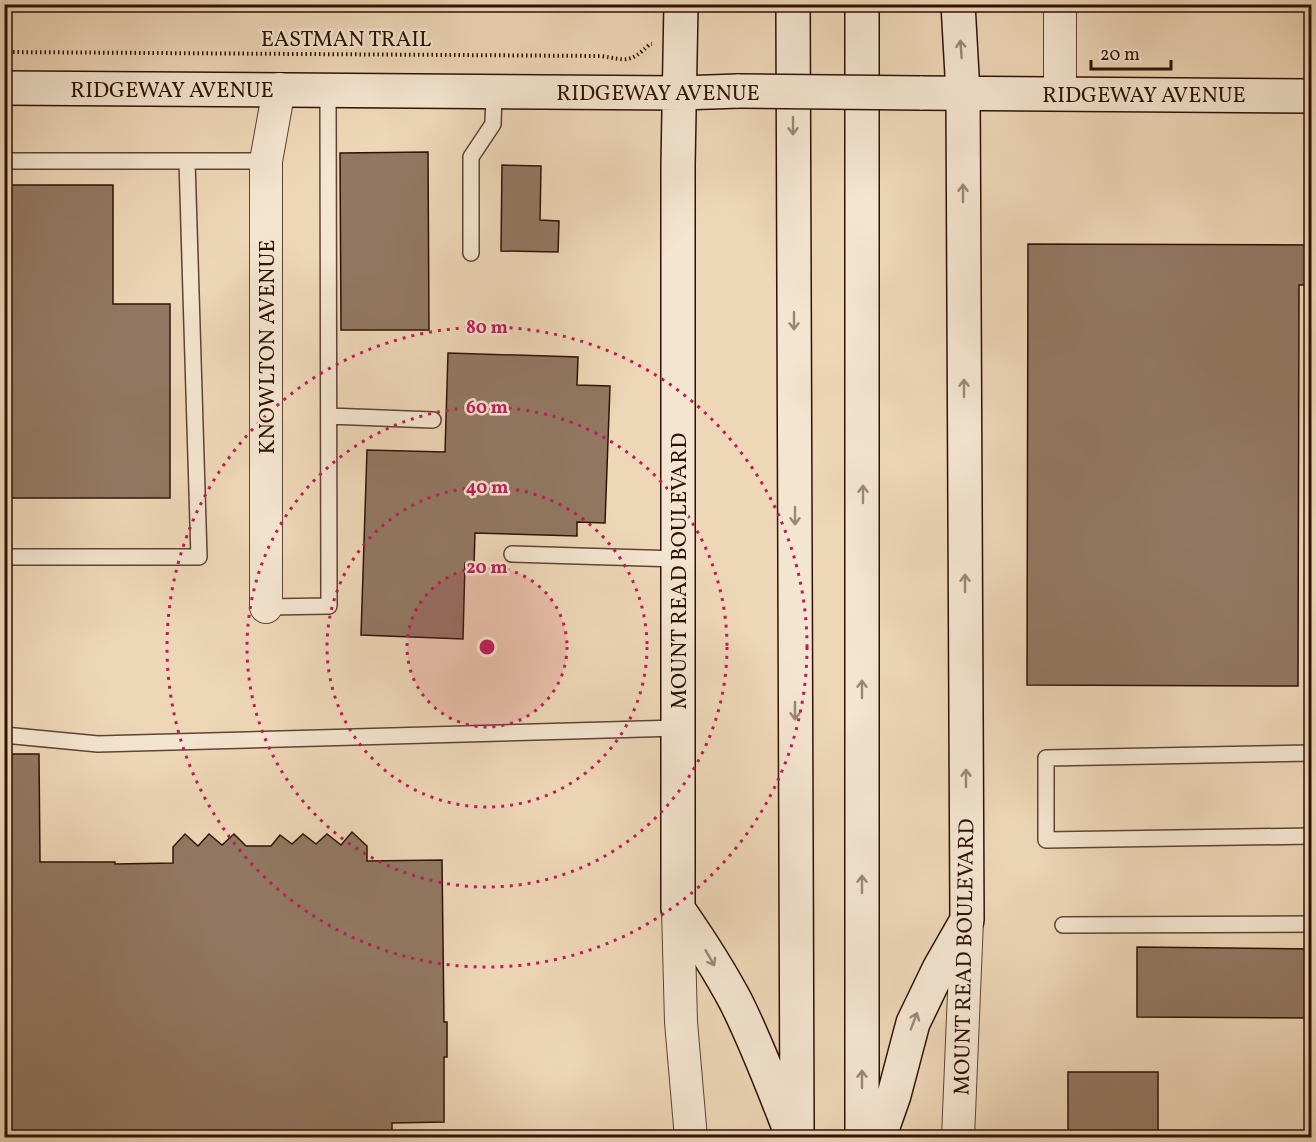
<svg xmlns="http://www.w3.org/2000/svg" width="1316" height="1142" font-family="Vollkorn,serif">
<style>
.building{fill:#927863;stroke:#2f1207;stroke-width:1.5}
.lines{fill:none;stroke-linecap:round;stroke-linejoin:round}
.lane-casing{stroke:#5f4333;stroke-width:18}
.street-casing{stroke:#5f4333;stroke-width:34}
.secondary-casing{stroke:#2f1207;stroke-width:36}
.path{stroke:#2f1207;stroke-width:4;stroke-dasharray:1.5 3;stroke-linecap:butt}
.lane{stroke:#f4e5d0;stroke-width:15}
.street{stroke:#f4e5d0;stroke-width:32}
.secondary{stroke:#f4e5d0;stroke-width:33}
.secondary-bridge-casing{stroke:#2f1207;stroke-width:36;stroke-linecap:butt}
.secondary-bridge{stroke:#f4e5d0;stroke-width:33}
.oneway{stroke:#9b8676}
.ring{fill:none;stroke:#c2185b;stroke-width:3;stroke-dasharray:3 6}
.labels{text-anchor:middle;stroke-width:5;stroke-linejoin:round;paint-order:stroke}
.street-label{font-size:22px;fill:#2f1207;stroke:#f4e5d0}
.centre{fill:#c2185b;stroke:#f4e5d0;stroke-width:3}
.ring-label{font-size:18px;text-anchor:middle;font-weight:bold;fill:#c2185b;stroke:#f4e5d0;stroke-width:5;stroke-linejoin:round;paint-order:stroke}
</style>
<rect width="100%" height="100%" fill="#eed7b7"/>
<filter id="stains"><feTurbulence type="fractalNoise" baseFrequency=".00333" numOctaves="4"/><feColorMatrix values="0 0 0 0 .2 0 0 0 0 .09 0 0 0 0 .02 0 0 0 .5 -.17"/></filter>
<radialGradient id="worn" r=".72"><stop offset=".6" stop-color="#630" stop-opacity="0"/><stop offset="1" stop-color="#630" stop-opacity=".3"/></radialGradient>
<path class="building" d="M428 152 429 330H341L340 153Z
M502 165 541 166 540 220 559 221 558 252 501 251Z
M4 185H113V304H170V498H4Z
M1028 244 1312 245V285H1299L1298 686 1027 685Z
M448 353 578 357 577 385 610 386 605 523 577 522V536L475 533 474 564 465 563 463 639 361 635 367 450 445 452Z
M4 754H39L40 862H115V864L173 863V847L185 834 198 846 209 834 222 845 234 834 246 846H271L280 835 292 844 303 834 316 844 327 834 341 845 352 832 367 846V861L442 860 444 1022H447V1057H444V1122L392 1123V1136H355V1138H4Z
M1137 947 1312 949V1018L1137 1017Z
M1068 1072H1158V1138H1068Z"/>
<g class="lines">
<g class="lane-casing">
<path id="lane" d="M4 161H266
M471 253V157L493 124 494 91
M329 416 433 420
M512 554 678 559
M4 557H199L187 161
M266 607 329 606 328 90
M4 735 98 744 678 728
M1312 753 1046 758V840L1312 836
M1063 925 1312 924"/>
</g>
<g class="street-casing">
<path id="street" d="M1060 4V94
M266 607V161L279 89
M678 909 681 1022 691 1138
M958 1138 967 920"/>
</g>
<g class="secondary-casing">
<path id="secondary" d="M681 4 678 165V909C699 939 719 970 736 1002 758 1046 775 1092 793 1138
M793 4 797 1128
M862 4V1138
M4 88 680 93 739 91
M920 93 1312 96
M879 1138 894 1095 913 1023 939 969 967 920 963 93 958 4"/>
</g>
<path class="path" d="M4 52 601 56C627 60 629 64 650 44H652"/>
<use href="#lane" class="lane"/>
<use href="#street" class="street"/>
<use href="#secondary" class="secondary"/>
<g class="secondary-bridge-casing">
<path id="secondary-bridge" d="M739 91 920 93"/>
</g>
<use href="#secondary-bridge" class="secondary-bridge"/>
</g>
<defs><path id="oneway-shaft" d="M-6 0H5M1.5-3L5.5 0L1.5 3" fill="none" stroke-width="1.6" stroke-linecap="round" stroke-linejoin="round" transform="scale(1.5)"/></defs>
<g class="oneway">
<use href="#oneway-shaft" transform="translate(961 49) rotate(-94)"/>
<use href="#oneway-shaft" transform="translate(793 126) rotate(90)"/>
<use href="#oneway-shaft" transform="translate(963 193) rotate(-90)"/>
<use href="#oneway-shaft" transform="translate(794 321) rotate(90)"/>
<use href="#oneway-shaft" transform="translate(964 388) rotate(-90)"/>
<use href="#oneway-shaft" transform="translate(863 494) rotate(-90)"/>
<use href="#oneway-shaft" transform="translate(795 516) rotate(90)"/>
<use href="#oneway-shaft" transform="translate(965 583) rotate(-90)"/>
<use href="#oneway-shaft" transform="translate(862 689) rotate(-90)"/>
<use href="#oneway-shaft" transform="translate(795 711) rotate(90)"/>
<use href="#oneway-shaft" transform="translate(966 778) rotate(-90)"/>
<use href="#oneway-shaft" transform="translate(862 884) rotate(-90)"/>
<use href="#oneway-shaft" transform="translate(710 958) rotate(60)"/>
<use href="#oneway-shaft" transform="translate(914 1021) rotate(-69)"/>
<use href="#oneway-shaft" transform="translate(862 1079) rotate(-90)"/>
</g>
<circle cx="487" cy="647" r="80" fill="#c2185b" fill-opacity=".12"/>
<g class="ring">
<circle cx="487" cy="647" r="80"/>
<circle cx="487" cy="647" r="160"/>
<circle cx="487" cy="647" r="240"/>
<circle cx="487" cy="647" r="320"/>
</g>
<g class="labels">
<g class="street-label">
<text x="346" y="46">EASTMAN TRAIL</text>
<text x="172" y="97">RIDGEWAY AVENUE</text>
<text x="658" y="100">RIDGEWAY AVENUE</text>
<text x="1144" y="102">RIDGEWAY AVENUE</text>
<text transform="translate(266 347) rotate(-90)" y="8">KNOWLTON AVENUE</text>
<text transform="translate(678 571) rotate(-90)" y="8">MOUNT READ BOULEVARD</text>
<text transform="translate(963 957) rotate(-89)" y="8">MOUNT READ BOULEVARD</text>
</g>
</g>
<circle cx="487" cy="647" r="9" class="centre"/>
<g class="ring-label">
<text x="487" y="333">80 m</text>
<text x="487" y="413">60 m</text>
<text x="487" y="493">40 m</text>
<text x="487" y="573">20 m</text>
</g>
<rect width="1316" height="1142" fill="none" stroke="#eed7b7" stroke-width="24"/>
<rect x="6" y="6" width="1304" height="1130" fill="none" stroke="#2f1207" stroke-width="3"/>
<rect x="12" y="12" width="1292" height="1118" fill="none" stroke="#2f1207" stroke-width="1.5"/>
<path d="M1091 60v9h80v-9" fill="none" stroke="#2f1207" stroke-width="3"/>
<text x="1100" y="60" font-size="18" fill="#2f1207" stroke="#f4e5d0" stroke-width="4.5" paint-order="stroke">20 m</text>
<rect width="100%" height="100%" filter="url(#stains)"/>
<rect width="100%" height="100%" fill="url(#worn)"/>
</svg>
